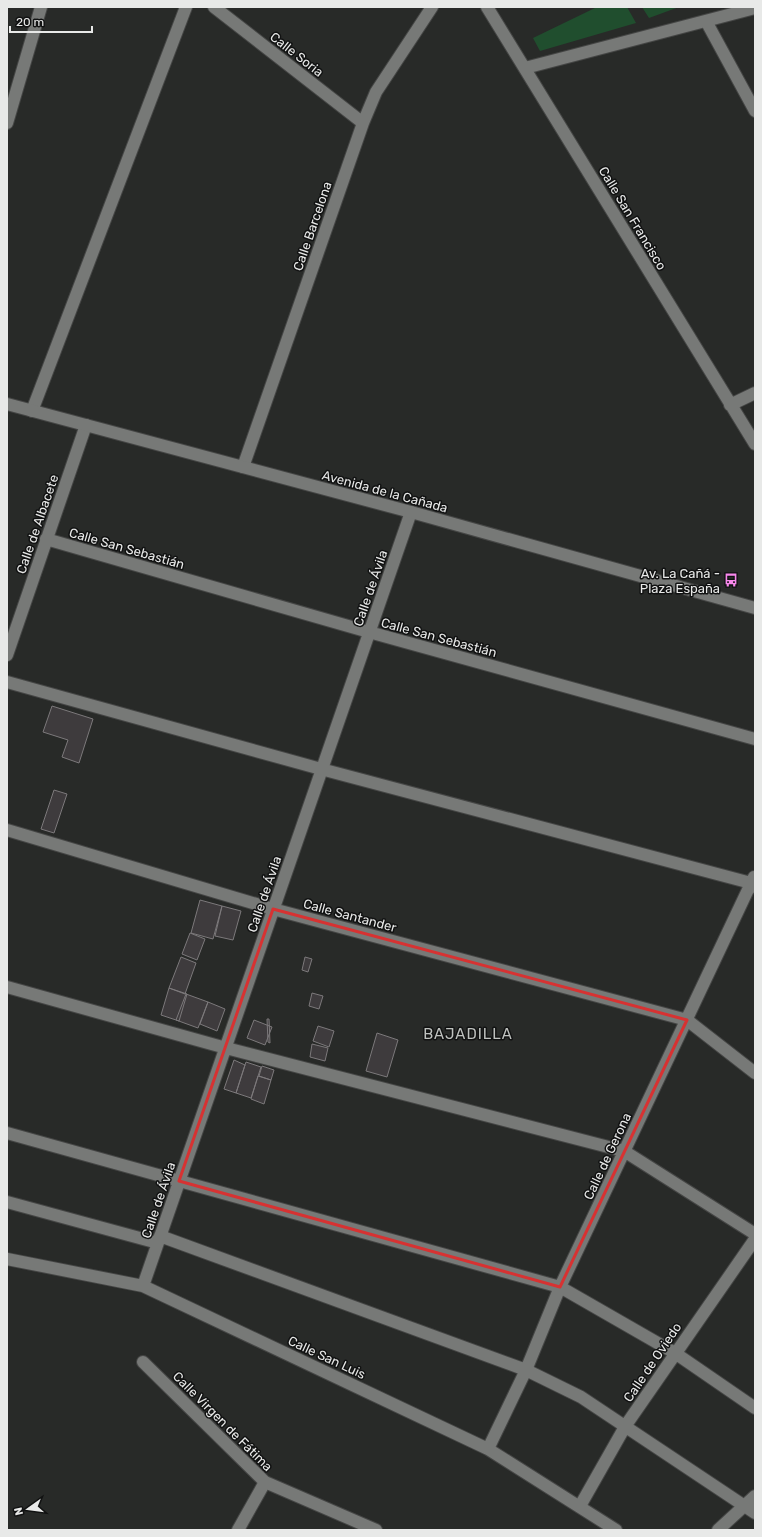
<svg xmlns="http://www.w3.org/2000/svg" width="762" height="1537" font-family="Rubik,sans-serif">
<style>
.green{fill:#204e2e}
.building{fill:#3e3b3d;stroke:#7c797b}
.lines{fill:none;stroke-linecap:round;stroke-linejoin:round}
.street-casing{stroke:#454645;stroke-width:14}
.secondary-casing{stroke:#454645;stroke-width:14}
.street{stroke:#777977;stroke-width:12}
.secondary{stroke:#777977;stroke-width:12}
.marked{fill:none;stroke:#d73232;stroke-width:3;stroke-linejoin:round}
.labels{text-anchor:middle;stroke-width:3;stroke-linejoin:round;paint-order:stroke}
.street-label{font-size:13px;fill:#e8e9e8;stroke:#111212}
.poi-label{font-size:13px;fill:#e8e9e8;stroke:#111212;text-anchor:end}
.quarter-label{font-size:15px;letter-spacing:1px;fill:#bfc2bf;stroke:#111212}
</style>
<rect width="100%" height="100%" fill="#282a28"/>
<path class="green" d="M597 7H627L636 23 540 51 533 38Z
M642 7H679L649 18Z"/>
<path class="building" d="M52 706 93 719 79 763 62 757 68 740 43 732Z
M54 790 67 794 54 833 41 829Z
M200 900 222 906 213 939 191 933Z
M222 906 241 911 233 940 215 936Z
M190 933 205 939 197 960 182 954Z
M181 957 196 963 185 994 169 988Z
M305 957 312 959 308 972 302 970Z
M169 988 187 994 179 1021 161 1015Z
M312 993 323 996 319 1009 309 1006Z
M186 994 208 1002 198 1028 176 1020Z
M208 1002 225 1009 217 1031 200 1024Z
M267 1019H269L270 1043 268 1042Z
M254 1020 272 1027 265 1045 247 1038Z
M318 1026 334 1031 329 1047 313 1041Z
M377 1033 398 1040 387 1077 366 1071Z
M312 1044 328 1048 325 1061 310 1057Z
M234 1060 245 1065 236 1093 224 1089Z
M246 1062 261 1067 251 1098 236 1093Z
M262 1066 274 1070 271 1080 259 1076Z
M258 1076 271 1080 264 1104 251 1099Z"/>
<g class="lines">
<g class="street-casing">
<path id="street" d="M214 7 363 123
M487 7 755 444
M706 21 755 111
M525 68 755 8
M7 123 41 7
M730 405 755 393
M32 411 186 7
M243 467 363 123 376 92 432 7
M46 539 369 632 755 739
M7 655 86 425
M7 682 321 769 751 883 755 887
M7 830 273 909 687 1020 755 1073
M7 987 226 1048 624 1151 755 1234
M7 1133 560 1287 675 1353 755 1408
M7 1202 158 1243
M160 1236 526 1370 581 1397 755 1513
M7 1259 143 1286 488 1449 616 1530
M143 1286 411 512
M143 1362 265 1482 376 1530
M488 1449 526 1370 560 1287 754 877
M580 1506 626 1425 755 1239
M238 1530 265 1482
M718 1530 755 1496"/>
</g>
<g class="secondary-casing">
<path id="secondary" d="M7 404 411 512 755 608"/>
</g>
<use href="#street" class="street"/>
<use href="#secondary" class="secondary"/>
</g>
<path class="marked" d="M273 909 687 1020 560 1287 179 1181Z"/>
<defs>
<g id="bus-bare" transform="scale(1.08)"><path d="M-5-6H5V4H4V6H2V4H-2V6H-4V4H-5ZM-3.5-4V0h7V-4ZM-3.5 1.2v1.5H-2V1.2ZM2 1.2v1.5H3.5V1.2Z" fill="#f888eb" stroke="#111212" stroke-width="2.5" paint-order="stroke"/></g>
</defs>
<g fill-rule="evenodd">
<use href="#bus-bare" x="731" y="580"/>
</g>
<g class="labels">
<g class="street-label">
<text transform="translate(297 54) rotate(38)" y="5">Calle Soria</text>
<text transform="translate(633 218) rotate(59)" y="5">Calle San Francisco</text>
<text transform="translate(312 226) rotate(-71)" y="5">Calle Barcelona</text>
<text transform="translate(385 491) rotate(15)" y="5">Avenida de la Cañada</text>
<text transform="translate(37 524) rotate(-71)" y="5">Calle de Albacete</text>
<text transform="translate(127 548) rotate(16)" y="5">Calle San Sebastián</text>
<text transform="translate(370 588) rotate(-71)" y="5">Calle de Ávila</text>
<text transform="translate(439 637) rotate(15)" y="5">Calle San Sebastián</text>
<text transform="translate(264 894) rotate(-71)" y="5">Calle de Ávila</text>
<text transform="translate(350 915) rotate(15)" y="5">Calle Santander</text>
<text transform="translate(607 1156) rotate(-65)" y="5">Calle de Gerona</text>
<text transform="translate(158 1200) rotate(-71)" y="5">Calle de Ávila</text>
<text transform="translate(327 1357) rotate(25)" y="5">Calle San Luis</text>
<text transform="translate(652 1362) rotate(-56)" y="5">Calle de Oviedo</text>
<text transform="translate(223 1421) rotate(45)" y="5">Calle Virgen de Fátima</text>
</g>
<g class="poi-label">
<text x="720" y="578">Av. La Cañá -<tspan x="720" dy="15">Plaza España</tspan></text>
</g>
<g class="quarter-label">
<text x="468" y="1039">BAJADILLA</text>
</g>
</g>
<rect width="762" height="1537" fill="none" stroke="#e8e9e8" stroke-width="16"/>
<g transform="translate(28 1509) rotate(256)" stroke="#111212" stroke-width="3" paint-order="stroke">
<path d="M0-3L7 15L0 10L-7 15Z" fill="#e8e9e8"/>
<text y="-6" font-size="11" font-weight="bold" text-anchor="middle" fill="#e8e9e8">N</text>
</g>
<path d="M10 26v6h82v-6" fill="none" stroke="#e8e9e8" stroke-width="2"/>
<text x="16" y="26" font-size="12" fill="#e8e9e8" stroke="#111212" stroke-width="3" paint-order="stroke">20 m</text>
</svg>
